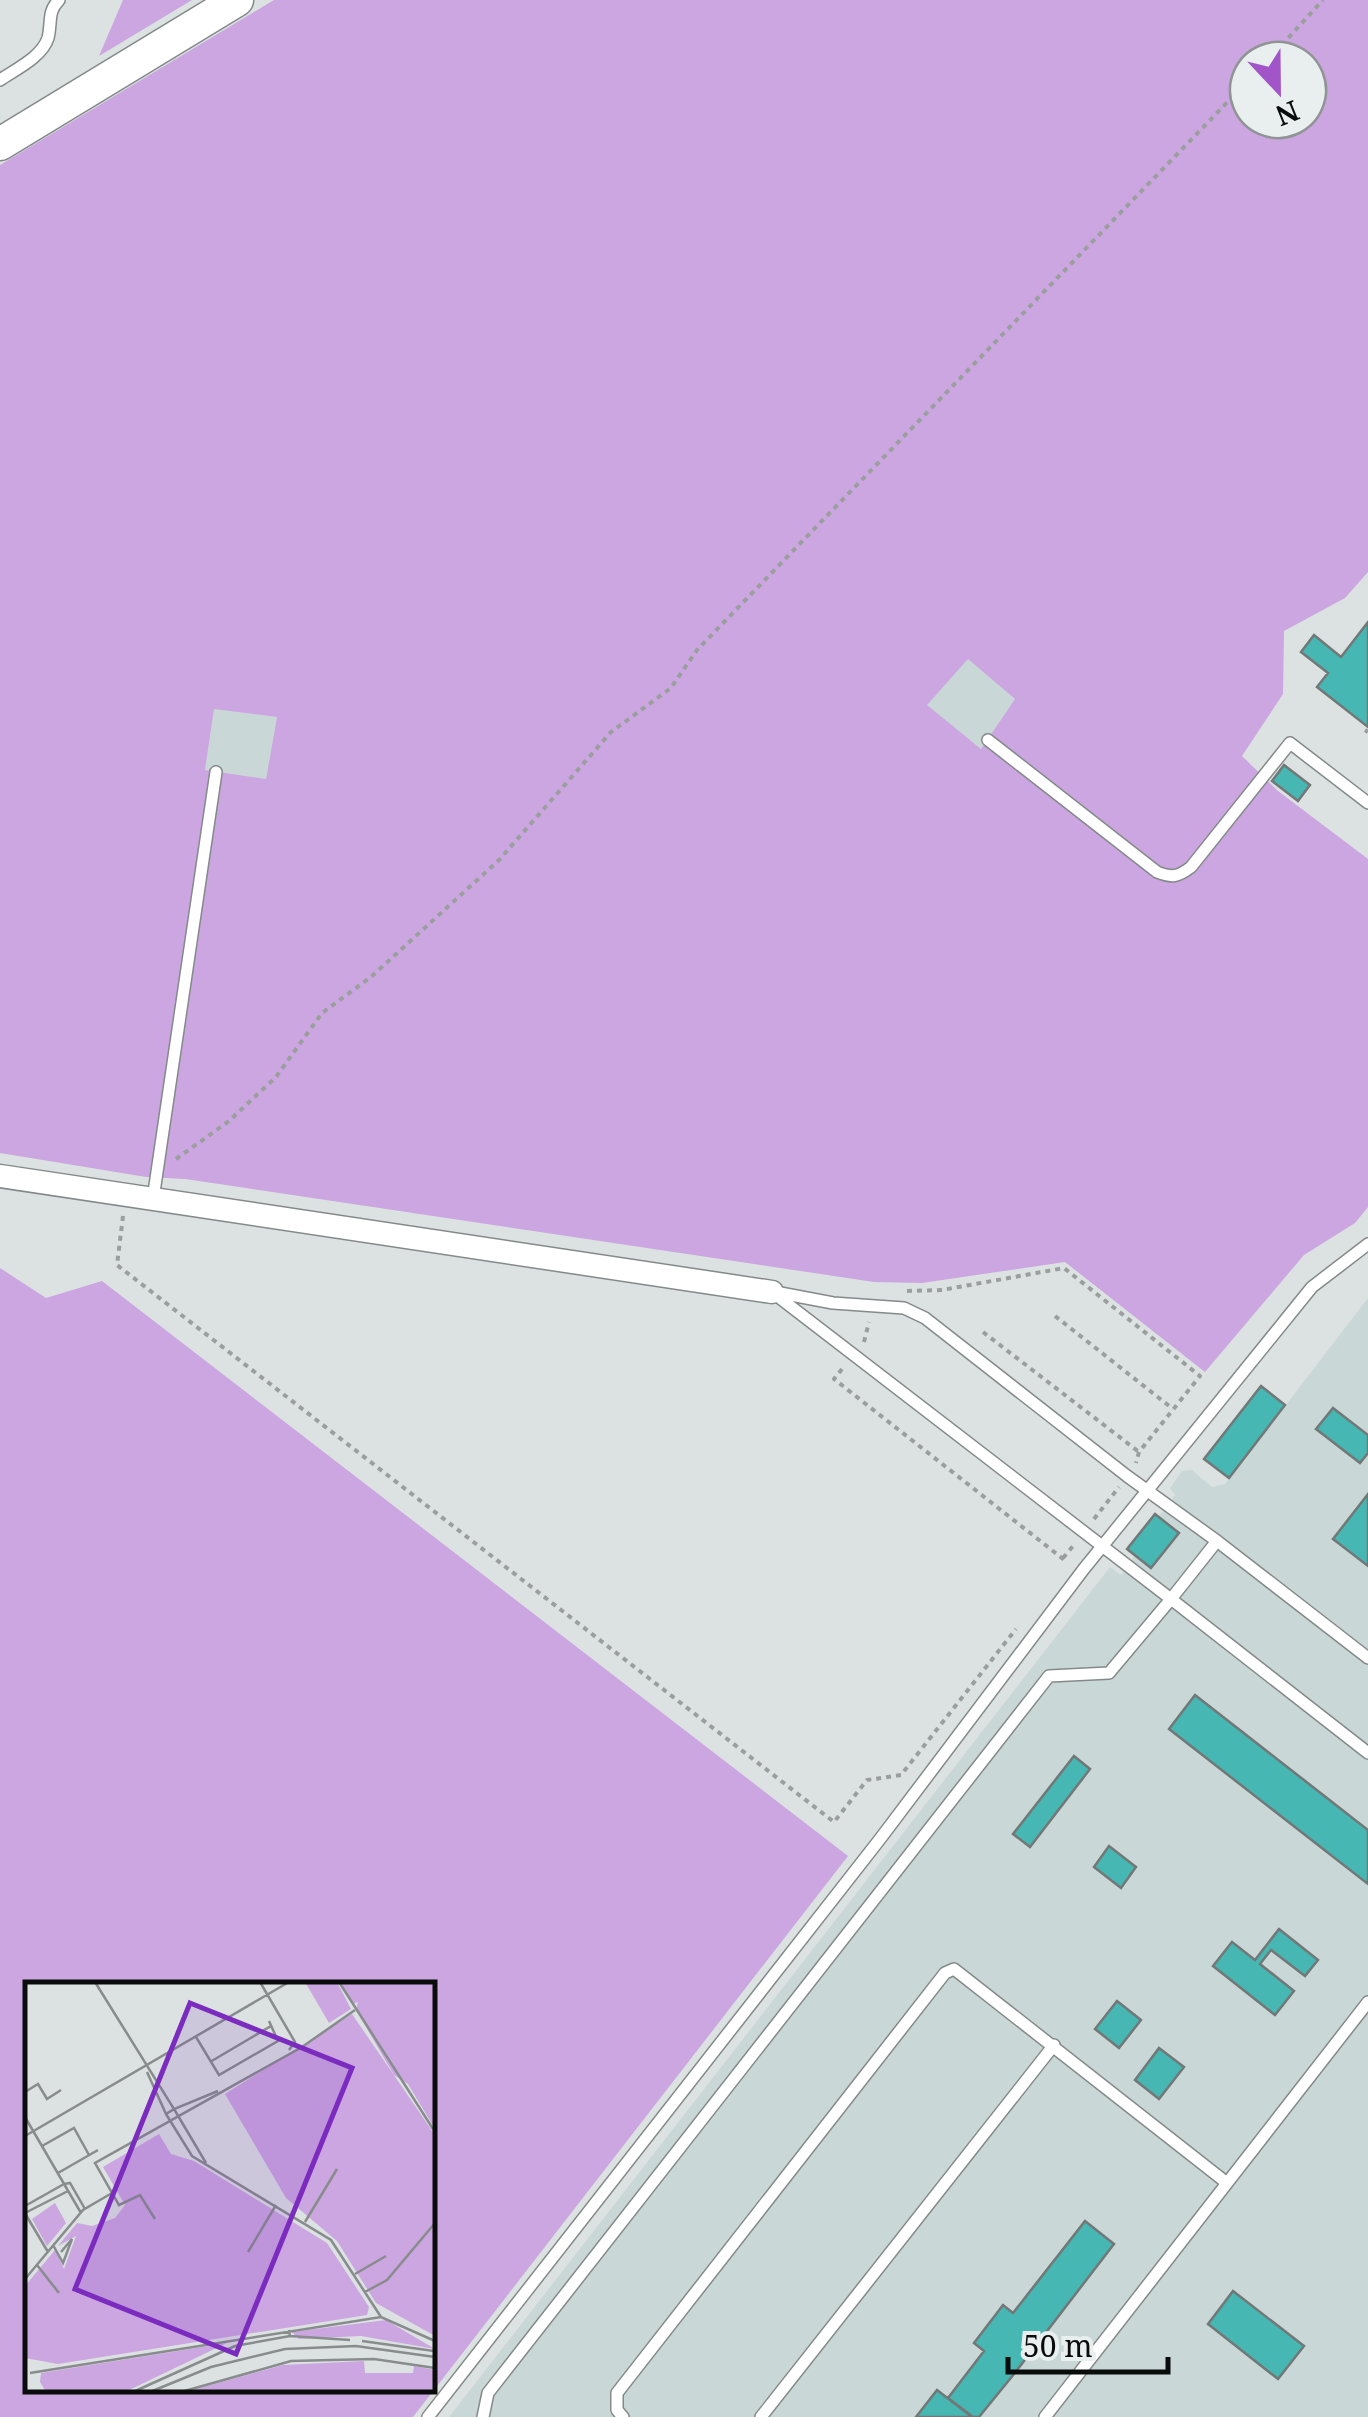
<svg xmlns="http://www.w3.org/2000/svg" width="1368" height="2417" font-family="'Noto Serif',serif">
<style>
.built{fill:#c9d8d7}
.green{fill:#cba6e1;fill-rule:evenodd}
.building{fill:#46b7b2;stroke:#727777;stroke-width:2.5}
.lines{fill:none;stroke-linecap:round;stroke-linejoin:round}
.lane-casing{stroke:#848a89;stroke-width:14}
.street-casing{stroke:#848a89;stroke-width:25}
.secondary-casing{stroke:#848a89;stroke-width:35}
.path{stroke:#9a9f9e;stroke-width:4;stroke-dasharray:5 5;stroke-linecap:butt}
.lane{stroke:#fff;stroke-width:11}
.street{stroke:#fff;stroke-width:22}
.secondary{stroke:#fff;stroke-width:32}
.inset-road{fill:none;stroke:#888c8c;stroke-width:2.5}
.view{fill:#7b2cbf;fill-opacity:0.15;stroke:#7b2cbf;stroke-width:5}
.inset-edge{fill:none;stroke:#0a0c0c;stroke-width:5}
</style>
<rect width="100%" height="100%" fill="#dce2e1"/>
<path class="built" d="M968 658 1015 699 981 749 926 705Z
M214 708 277 717 266 779 205 770Z
M1368 1298V2417H449L1110 1567 1121 1575 1135 1556 1152 1569 1180 1533 1159 1516 1175 1495 1170 1488 1182 1471 1192 1470 1212 1487 1225 1484Z"/>
<path class="green" d="M123 0H192L99 56Z
M274 0H1368V572L1345 598 1284 631 1283 694 1242 756 1278 791 1368 859V1207L1355 1223 1304 1255 1205 1372 1065 1262 922 1283 874 1282 185 1179 146 1177 0 1153V165ZM1248 60H1308V120H1248ZM968 659 1015 699 981 749 927 705ZM214 709 277 717 266 779 205 770Z
M0 1268 46 1298 102 1281 848 1856 413 2417H0ZM28 1984H432V2390H28Z"/>
<path class="building" d="M1368 622V727L1317 687 1328 673 1301 652 1314 635 1341 657Z
M1284 765 1310 785 1298 801 1272 781Z
M1261 1386 1285 1405 1229 1478 1204 1459Z
M1333 1408 1368 1435V1453L1360 1463 1316 1429Z
M1368 1494V1566L1333 1539Z
M1155 1514 1179 1533 1151 1568 1127 1549Z
M1195 1695 1368 1830V1884L1169 1729Z
M1074 1756 1090 1769 1030 1847 1013 1834Z
M1109 1846 1136 1867 1121 1888 1094 1867Z
M1279 1929 1318 1960 1305 1976 1271 1950 1260 1964 1294 1991 1275 2015 1213 1966 1232 1942 1255 1960Z
M1117 2001 1141 2020 1119 2048 1095 2029Z
M1159 2048 1184 2067 1159 2099 1135 2080Z
M1085 2221 1114 2244 1014 2374 979 2417H973L948 2398 984 2351 974 2343 1003 2305 1013 2313Z
M1233 2291 1304 2346 1278 2379 1208 2324Z
M937 2390 972 2417H916Z"/>
<g class="lines">
<g class="lane-casing">
<path id="lane" d="M0 80C16 69 42 57 48 38 52 22 47 12 59 0
M988 740 1157 872C1172 878 1178 877 1191 867L1290 743 1368 803
M153 1199 216 772
M775 1292 833 1303 904 1308 925 1318 1127 1476 1217 1541
M1368 1658 1217 1541 1171 1599 1368 1753
M428 2417 880 1839 1083 1570 1312 1287 1368 1244
M483 2417 488 2393 1049 1676 1109 1673 1171 1599 772 1292
M623 2417 617 2410V2393L945 1973 954 1969 1227 2183
M761 2417 1054 2045
M1045 2417 1368 2002"/>
</g>
<g class="street-casing">
<path id="street" d="M0 1176 772 1292"/>
</g>
<g class="secondary-casing">
<path id="secondary" d="M0 144 237 0"/>
</g>
<path class="path" d="M1268 60 1323 0
M1365 730 1368 732
M176 1159 229 1121 276 1077 322 1013 371 977 499 860 611 732 671 688 697 650 1248 81
M123 1216 117 1265 834 1822 867 1780 901 1775 1016 1629
M907 1291 942 1290 1064 1268 1200 1376 1139 1452 1136 1463
M1055 1316 1173 1409
M983 1332 1139 1452
M864 1342 869 1322
M842 1369 834 1379 1067 1562
M1094 1519 1119 1487
M1063 1558 1073 1546"/>
<use href="#lane" class="lane"/>
<use href="#street" class="street"/>
<use href="#secondary" class="secondary"/>
</g>
<g transform="translate(25 1982)">
<rect width="410" height="410" fill="#dce2e1"/>
<path d="M280 0H312L326 27 304 41ZM315 0H410V147L383 102 369 93 331 28 333 20 328 22ZM327 32 410 153V354L351 321 312 259 261 216 200 112ZM134 152 146 172 169 179 302 261 344 325 342 333 33 382 0 376V304L30 268 39 287 51 254 33 264 52 241 67 244 90 236 100 223 78 185ZM30 221 41 241 22 264 7 237ZM361 338 410 367 336 354 274 357 267 350ZM202 361 100 410H21L15 400 16 391ZM339 379 340 391H388L389 384 410 388V410H161L258 383Z" fill="#cba6e1"/>
<path class="inset-road" d="M70 0 149 127 141 132 122 90M235 0 270 60 264 68M314 0 410 150M171 55 194 93 253 59 244 39M185 80 246 44M0 110 13 102 22 117 36 108M141 132 167 174 306 258 356 335M0 135 56 231M0 154 264 0M17 164 49 146 64 173M181 181 149 127 193 109M33 191 73 168M39 202 45 201 60 227M0 224 39 202M0 231 43 209M1 233 23 270M130 237 115 213 94 223 70 181 277 65 330 28M280 240 312 187M28 263 38 281 47 257 36 270M223 270 251 223M12 283 34 311M330 292 361 274M0 297 58 228 87 211M340 310 362 298 410 241M265 354 325 358M337 359 409 369M5 391 356 335 410 359M108 410 210 364 265 354 264 348M125 410 186 385 260 367 331 364 410 375M156 410 266 379 349 377 410 386"/>
<path class="view" d="M165 21 327 86 211 372 50 307Z"/>
<rect width="410" height="410" class="inset-edge"/>
</g>
<g transform="translate(1278 90) rotate(158)"><circle r="48" fill="#e9efef" stroke="#909494" stroke-width="2.5"/>
<path d="M0-8L18 38L0 25L-18 38Z" fill="#a155c8"/>
<text y="-15" font-size="28" font-weight="bold" text-anchor="middle" fill="#0a0c0c">N</text>
</g>
<path d="M1008 2357v15h160v-15" fill="none" stroke="#0a0c0c" stroke-width="5"/>
<text x="1023" y="2357" font-size="30" fill="#0a0c0c" stroke="#e9efef" stroke-width="8" paint-order="stroke">50 m</text>
</svg>
